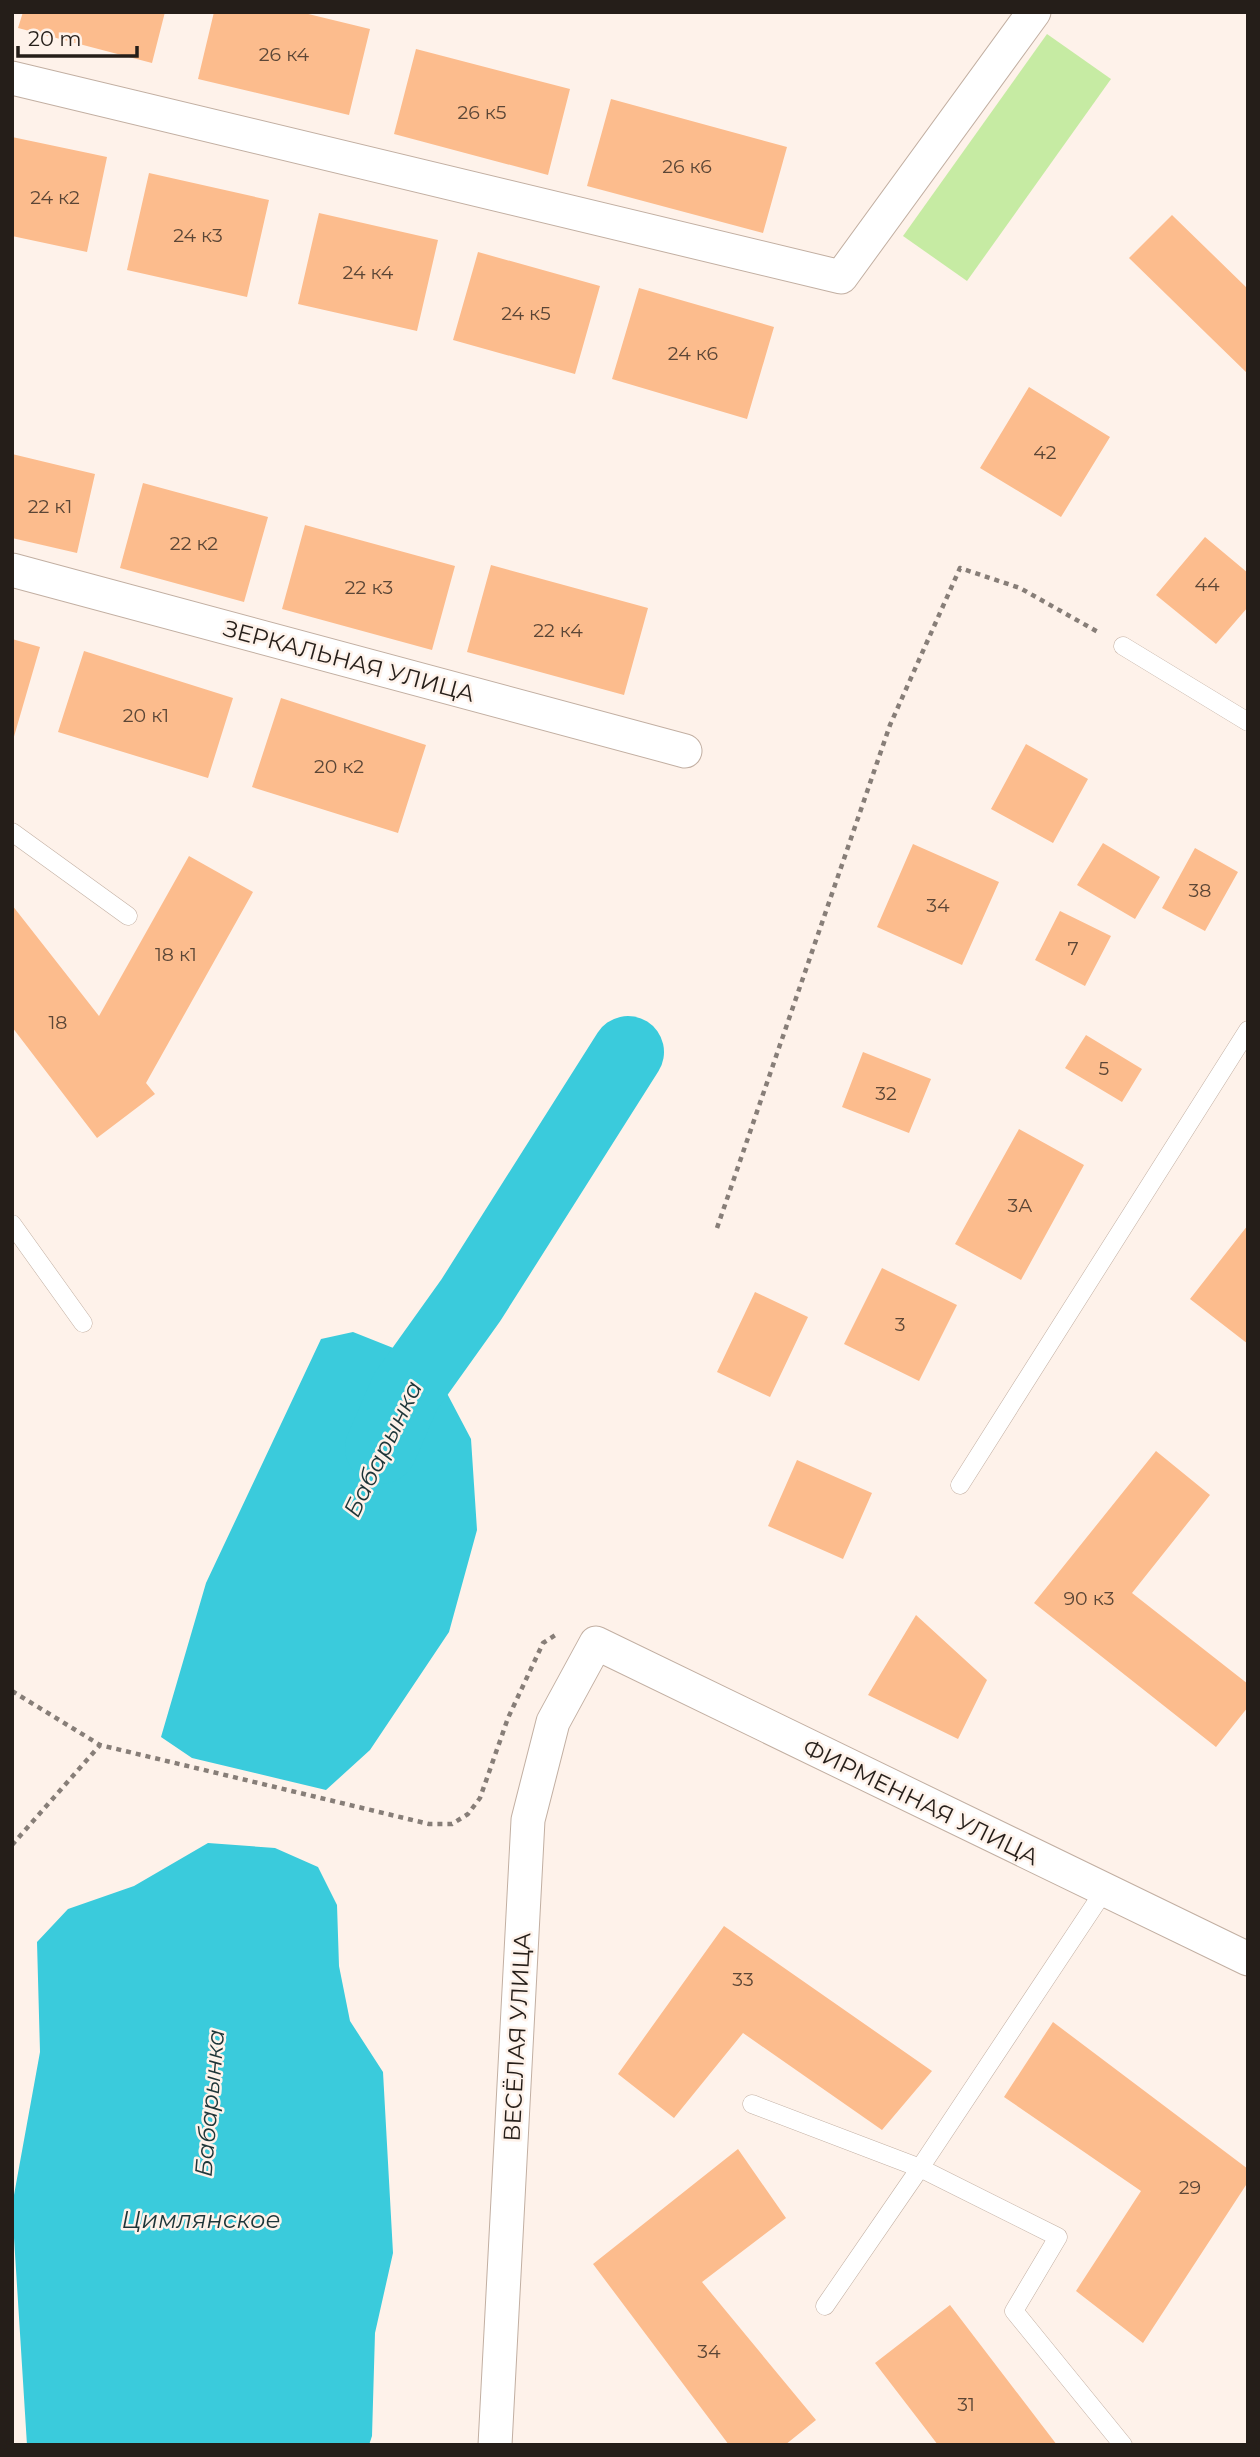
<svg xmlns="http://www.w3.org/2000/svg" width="1260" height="2457" font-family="Montserrat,sans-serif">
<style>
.green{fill:#c6eba3}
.water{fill:#3acbdc}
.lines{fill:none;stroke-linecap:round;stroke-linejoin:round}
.river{stroke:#3acbdc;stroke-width:72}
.building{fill:#fcbc8d}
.service-casing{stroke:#c2afa2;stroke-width:19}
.minor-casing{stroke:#c2afa2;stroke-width:35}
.path{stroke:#877e78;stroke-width:4.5;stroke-dasharray:5 5;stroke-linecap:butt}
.service{stroke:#fff;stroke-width:18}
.minor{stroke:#fff;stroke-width:33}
.labels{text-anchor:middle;stroke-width:5;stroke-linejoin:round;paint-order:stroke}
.number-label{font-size:19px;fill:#5b4636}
.street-label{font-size:23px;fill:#251e19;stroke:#fef2ea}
.water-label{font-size:24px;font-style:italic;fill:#1d3538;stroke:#fef2ea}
</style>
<rect width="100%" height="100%" fill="#fef2ea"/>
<path class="green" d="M1047 34 1111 79 967 281 903 236Z"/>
<path class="water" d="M353 1332 431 1363 471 1439 477 1530 449 1632 370 1750 326 1790 192 1758 161 1737 206 1583 321 1339Z
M208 1843 275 1848 318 1867 337 1905 339 1966 350 2021 383 2072 393 2253 375 2333 372 2436 369 2445H27L12 2206 40 2052 37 1942 68 1909 134 1886Z"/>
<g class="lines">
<path class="river" d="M381 1448 406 1391 471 1300 628 1052"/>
</g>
<path class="building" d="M23 12H165L152 63 18 28Z
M214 12H300L370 29 349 115 198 79Z
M416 49 570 89 548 175 394 134Z
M611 99 787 147 763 233 587 186Z
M12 137 107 157 87 252 12 236Z
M149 173 269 200 247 297 127 270Z
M319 213 438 240 417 331 298 304Z
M1172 215 1248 289V374L1129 258Z
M478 252 600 286 575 374 453 340Z
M639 288 774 327 747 419 612 379Z
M1029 387 1110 437 1061 517 980 468Z
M12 454 95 474 77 553 12 538Z
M143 483 268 517 244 602 120 568Z
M305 525 455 566 432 650 282 609Z
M1205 537 1248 573V607L1216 644 1156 595Z
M491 565 648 608 624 695 467 652Z
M12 639 40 647 13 740H12Z
M84 651 233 698 208 778 58 732Z
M281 698 426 745 398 833 252 787Z
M1026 744 1088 779 1053 843 991 809Z
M1103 843 1160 877 1135 919 1077 885Z
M913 844 999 882 962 965 877 927Z
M1195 848 1238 872 1205 931 1162 908Z
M189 856 253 892 146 1083 155 1094 97 1138 12 1027V905L99 1016Z
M1060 911 1111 936 1085 986 1035 960Z
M1086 1035 1142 1069 1122 1102 1065 1068Z
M863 1052 931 1079 909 1133 842 1107Z
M1019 1129 1084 1165 1021 1280 955 1244Z
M1248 1225V1344L1190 1299Z
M882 1268 957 1305 919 1381 844 1344Z
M755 1292 808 1317 770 1397 717 1372Z
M1156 1451 1210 1495 1132 1593 1248 1684V1707L1216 1747 1034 1603Z
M797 1460 872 1493 843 1559 768 1526Z
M916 1615 987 1680 958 1739 868 1695Z
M724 1926 932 2071 882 2130 743 2033 674 2118 618 2074Z
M1053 2022 1248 2169V2182L1143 2343 1076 2291 1141 2191 1004 2097Z
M738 2149 786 2218 702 2282 816 2420 785 2445H729L593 2264Z
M950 2305 1057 2445H938L875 2363Z"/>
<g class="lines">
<g class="service-casing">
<path id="service" d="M1123 646 1248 722
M12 832 128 916
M12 1224 83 1323
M960 1485 1248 1030
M752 2104 920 2168 1104 1891
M825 2306 920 2168 1058 2237 1014 2311 1123 2445"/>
</g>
<g class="minor-casing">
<path id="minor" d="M12 78 841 277 1034 12
M12 570 685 751
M495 2445 528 1820 553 1722 596 1643 1248 1959"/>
</g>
<path class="path" d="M717 1228 890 725 960 568 1020 588 1098 632
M12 1691 100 1745 429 1824H452L468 1814 480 1798 508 1718 543 1643 557 1634
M12 1845 100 1745"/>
<use href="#service" class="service"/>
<use href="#minor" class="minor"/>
</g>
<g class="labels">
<g class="number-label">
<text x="284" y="61">26 к4</text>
<text x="482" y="119">26 к5</text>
<text x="687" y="173">26 к6</text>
<text x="55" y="204">24 к2</text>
<text x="198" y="242">24 к3</text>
<text x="368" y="279">24 к4</text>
<text x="526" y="320">24 к5</text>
<text x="693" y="360">24 к6</text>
<text x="1045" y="459">42</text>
<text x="50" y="513">22 к1</text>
<text x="194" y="550">22 к2</text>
<text x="1207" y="591">44</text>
<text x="369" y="594">22 к3</text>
<text x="558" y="637">22 к4</text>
<text x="146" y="722">20 к1</text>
<text x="339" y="773">20 к2</text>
<text x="1200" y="897">38</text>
<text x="938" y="912">34</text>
<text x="1073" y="955">7</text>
<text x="176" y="961">18 к1</text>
<text x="58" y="1029">18</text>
<text x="1104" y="1075">5</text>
<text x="886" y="1100">32</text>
<text x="1020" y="1212">3А</text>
<text x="900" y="1331">3</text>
<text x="1089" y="1605">90 к3</text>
<text x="743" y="1986">33</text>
<text x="1190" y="2194">29</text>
<text x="709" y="2358">34</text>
<text x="966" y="2411">31</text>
</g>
<g class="street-label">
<text transform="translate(349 661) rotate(15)" y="8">ЗЕРКАЛЬНАЯ УЛИЦА</text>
<text transform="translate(921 1802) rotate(26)" y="8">ФИРМЕННАЯ УЛИЦА</text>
<text transform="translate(517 2037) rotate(-87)" y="8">ВЕСЁЛАЯ УЛИЦА</text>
</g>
<g class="water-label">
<text transform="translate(383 1449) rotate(-64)" y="8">Бабарынка</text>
<text transform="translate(210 2103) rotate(-85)" y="8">Бабарынка</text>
<text x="201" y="2228">Цимлянское</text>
</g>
</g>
<rect width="1260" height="2457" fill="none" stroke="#251e19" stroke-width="28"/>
<path d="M18 46v10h119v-10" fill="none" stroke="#251e19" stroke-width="3.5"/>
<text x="28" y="46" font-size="21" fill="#251e19" stroke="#fef2ea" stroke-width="5" paint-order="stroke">20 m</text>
</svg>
